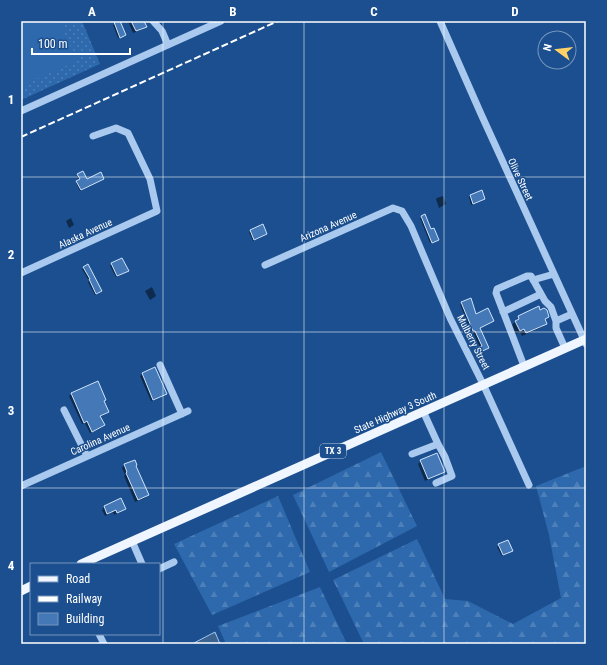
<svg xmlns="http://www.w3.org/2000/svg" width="607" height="665" font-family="'Roboto Condensed',sans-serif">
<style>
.grass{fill:url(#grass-dots)}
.forest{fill:url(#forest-firs)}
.pitch{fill:#2e69ad}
.water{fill:url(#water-waves);stroke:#9cc4f0}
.shadow{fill:#0007}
.building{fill:#4478b7;stroke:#cfe3fa}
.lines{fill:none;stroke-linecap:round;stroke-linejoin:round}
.minor{stroke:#a9c9ee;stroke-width:7}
.major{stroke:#f0f6ff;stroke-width:9}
.rail{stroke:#fff;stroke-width:2;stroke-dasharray:7 3;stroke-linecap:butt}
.grid{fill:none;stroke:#fff;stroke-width:1;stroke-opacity:0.55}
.labels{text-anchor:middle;stroke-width:3;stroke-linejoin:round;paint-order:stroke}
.shield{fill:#1b4f8f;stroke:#bbcadd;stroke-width:1}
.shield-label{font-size:9px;font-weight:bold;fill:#fff}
.street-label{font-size:10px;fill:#fff;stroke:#1b4f8f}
.neatline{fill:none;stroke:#fff;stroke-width:1.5}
.grid-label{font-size:13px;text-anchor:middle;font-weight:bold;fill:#fff}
</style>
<defs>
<pattern id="grass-dots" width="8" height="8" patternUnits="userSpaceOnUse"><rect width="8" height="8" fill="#2e69ad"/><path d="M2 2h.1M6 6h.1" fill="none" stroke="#4d80b9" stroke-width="1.8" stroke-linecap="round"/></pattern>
<pattern id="forest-firs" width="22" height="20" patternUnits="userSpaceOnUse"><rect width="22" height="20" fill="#2e69ad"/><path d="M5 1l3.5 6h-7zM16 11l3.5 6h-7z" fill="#4d80b9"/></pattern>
<pattern id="water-waves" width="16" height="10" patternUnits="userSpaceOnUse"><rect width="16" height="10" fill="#3c6290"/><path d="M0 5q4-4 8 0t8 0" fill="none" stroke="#597aa1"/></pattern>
</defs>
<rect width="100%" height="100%" fill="#1b4f8f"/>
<path class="grass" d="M21 21H82L100 64 21 100Z"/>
<path class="forest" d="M381 452 417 526 329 572 293 495Z
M586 466V644H364L333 580 417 539 445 599 468 601 513 624 561 598 549 535 536 486Z
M278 496 310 572 212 615 174 544Z
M320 587 347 644H226L218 626Z"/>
<path class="pitch" d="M21 21H59L77 61 21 86Z"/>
<path class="water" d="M215 632 220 644H192Z"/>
<path class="shadow" d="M119 21 125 35 118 38 113 25Z
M128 21H143L145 26 143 29 133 33Z
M78 175 86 181 101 180 80 191 76 183 79 181 77 177Z
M481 191 484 199 483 200 471 205 469 197 470 196Z
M443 196 446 204 439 208 436 199 437 198Z
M425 216 431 231 436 241 430 243 420 218Z
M71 218 74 225 69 228 66 221Z
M250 231 266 234 253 241 249 232Z
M112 264 126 272 116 277 110 266Z
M84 267 101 291 99 292 95 295 88 282 89 281 82 269Z
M152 287 156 296 150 300 145 291Z
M462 303 476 315 493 321 479 329 488 348 475 355 473 352 480 348 473 332H471L460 304Z
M540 311 548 317 544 321 545 324 542 327 522 336 520 332 516 334 512 325 519 317Z
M142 374 166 393 163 396 151 401 140 376Z
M71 394 103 402 108 412 105 414 100 417 104 425 101 428 90 433 85 423 82 424 69 396Z
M134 461 148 495 145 498 135 502 124 476 125 475 122 468 124 465Z
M421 461 444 471 441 474 425 481 418 464Z
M120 499 125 509 122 511 114 515 113 512 105 516 102 510 104 507Z
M499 545 512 551 502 556 497 547Z"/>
<path class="building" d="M117 21H120L126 35 120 38 114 22Z
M131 21H144L147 27 136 31Z
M83 171 87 179 101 172 104 179 81 190 76 181 80 179 77 174Z
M482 190 485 199 473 204 470 195Z
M425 214 431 229 434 228 439 240 432 243 421 216Z
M263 224 267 234 254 240 250 230Z
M122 258 129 271 117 276 111 263Z
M88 264 102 291 96 294 89 279H90L83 267Z
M471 298 476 314 488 308 494 321 480 328 489 348 476 354 474 349 482 346 475 331H473L461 302Z
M539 306 540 310 544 308 547 310 549 317 545 319 547 324 526 333 524 329 520 331 515 321 519 319 518 316Z
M155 367 167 394 153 400 142 373Z
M98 381 106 400 104 401 109 412 100 416 105 425 92 432 87 421 84 423 71 393Z
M437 453 445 472 428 479 420 460Z
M135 460 137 465 136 466 149 495 138 500 126 473 127 472 124 464Z
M121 498 126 509 117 513 116 510 107 514 104 506Z
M508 540 513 551 503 555 498 544Z"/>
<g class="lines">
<path class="minor" d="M153 21 162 31 168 45
M440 21 481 114 586 344
M21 111 221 21
M265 265 393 208 402 211 411 226 450 318 483 384 529 485
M21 273 157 211 150 179 128 133 116 128 93 136
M533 280 554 274
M503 312 541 294
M556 321 572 314
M160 365 182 414
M524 366 496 293 497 289 527 276H531L545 301 551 307 556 321V328L565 348
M64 410 87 456
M412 454 438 444 423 411
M436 483 452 476 445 457 438 444
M21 486 188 411
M132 541 142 564
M159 569 174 562
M99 634 104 644"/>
<path class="major" d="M81 564 586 339
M21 591 31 586"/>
<path class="rail" d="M21 137 278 21"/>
</g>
<path class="grid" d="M163 21V644M304 21V644M444 21V644M21 177H586M21 332H586M21 488H586"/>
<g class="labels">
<rect class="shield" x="320" y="444" width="26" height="14" rx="3"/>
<g class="shield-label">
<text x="333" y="454">TX 3</text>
</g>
<g class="street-label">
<text transform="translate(521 179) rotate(65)" y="4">Olive Street</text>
<text transform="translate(328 226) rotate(-24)" y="4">Arizona Avenue</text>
<text transform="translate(85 233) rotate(-25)" y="4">Alaska Avenue</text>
<text transform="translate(474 342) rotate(63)" y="4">Mulberry Street</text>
<text transform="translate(395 412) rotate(-24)" y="4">State Highway 3 South</text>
<text transform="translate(100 439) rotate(-24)" y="4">Carolina Avenue</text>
</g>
</g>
<rect width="607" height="665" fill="none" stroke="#1b4f8f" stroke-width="44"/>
<rect x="30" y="563" width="130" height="72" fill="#1b4f8f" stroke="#7695bc"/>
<rect x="38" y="576" width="20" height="6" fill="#f0f6ff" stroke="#7695bc"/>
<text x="66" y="583" font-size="12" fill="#ffffff">Road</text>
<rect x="38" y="596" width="20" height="6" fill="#ffffff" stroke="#7695bc"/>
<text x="66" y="603" font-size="12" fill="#ffffff">Railway</text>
<rect x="38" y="613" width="20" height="12" fill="#4478b7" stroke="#7695bc"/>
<text x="66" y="623" font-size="12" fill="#ffffff">Building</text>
<g transform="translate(557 50) rotate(285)"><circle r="19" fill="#1b4f8f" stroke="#7695bc"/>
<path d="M0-3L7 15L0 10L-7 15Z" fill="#ffd166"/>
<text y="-6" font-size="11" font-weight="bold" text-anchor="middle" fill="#ffffff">N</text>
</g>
<path d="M32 48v6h98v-6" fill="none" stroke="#ffffff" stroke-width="2"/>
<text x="38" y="48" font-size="12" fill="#ffffff" stroke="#1b4f8f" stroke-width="3" paint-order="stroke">100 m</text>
<rect x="22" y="22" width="563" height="621" class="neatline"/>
<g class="grid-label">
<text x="92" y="16">A</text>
<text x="233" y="16">B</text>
<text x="374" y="16">C</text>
<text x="515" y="16">D</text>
<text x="11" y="104">1</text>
<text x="11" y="259">2</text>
<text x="11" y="415">3</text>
<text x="11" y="570">4</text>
</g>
</svg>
